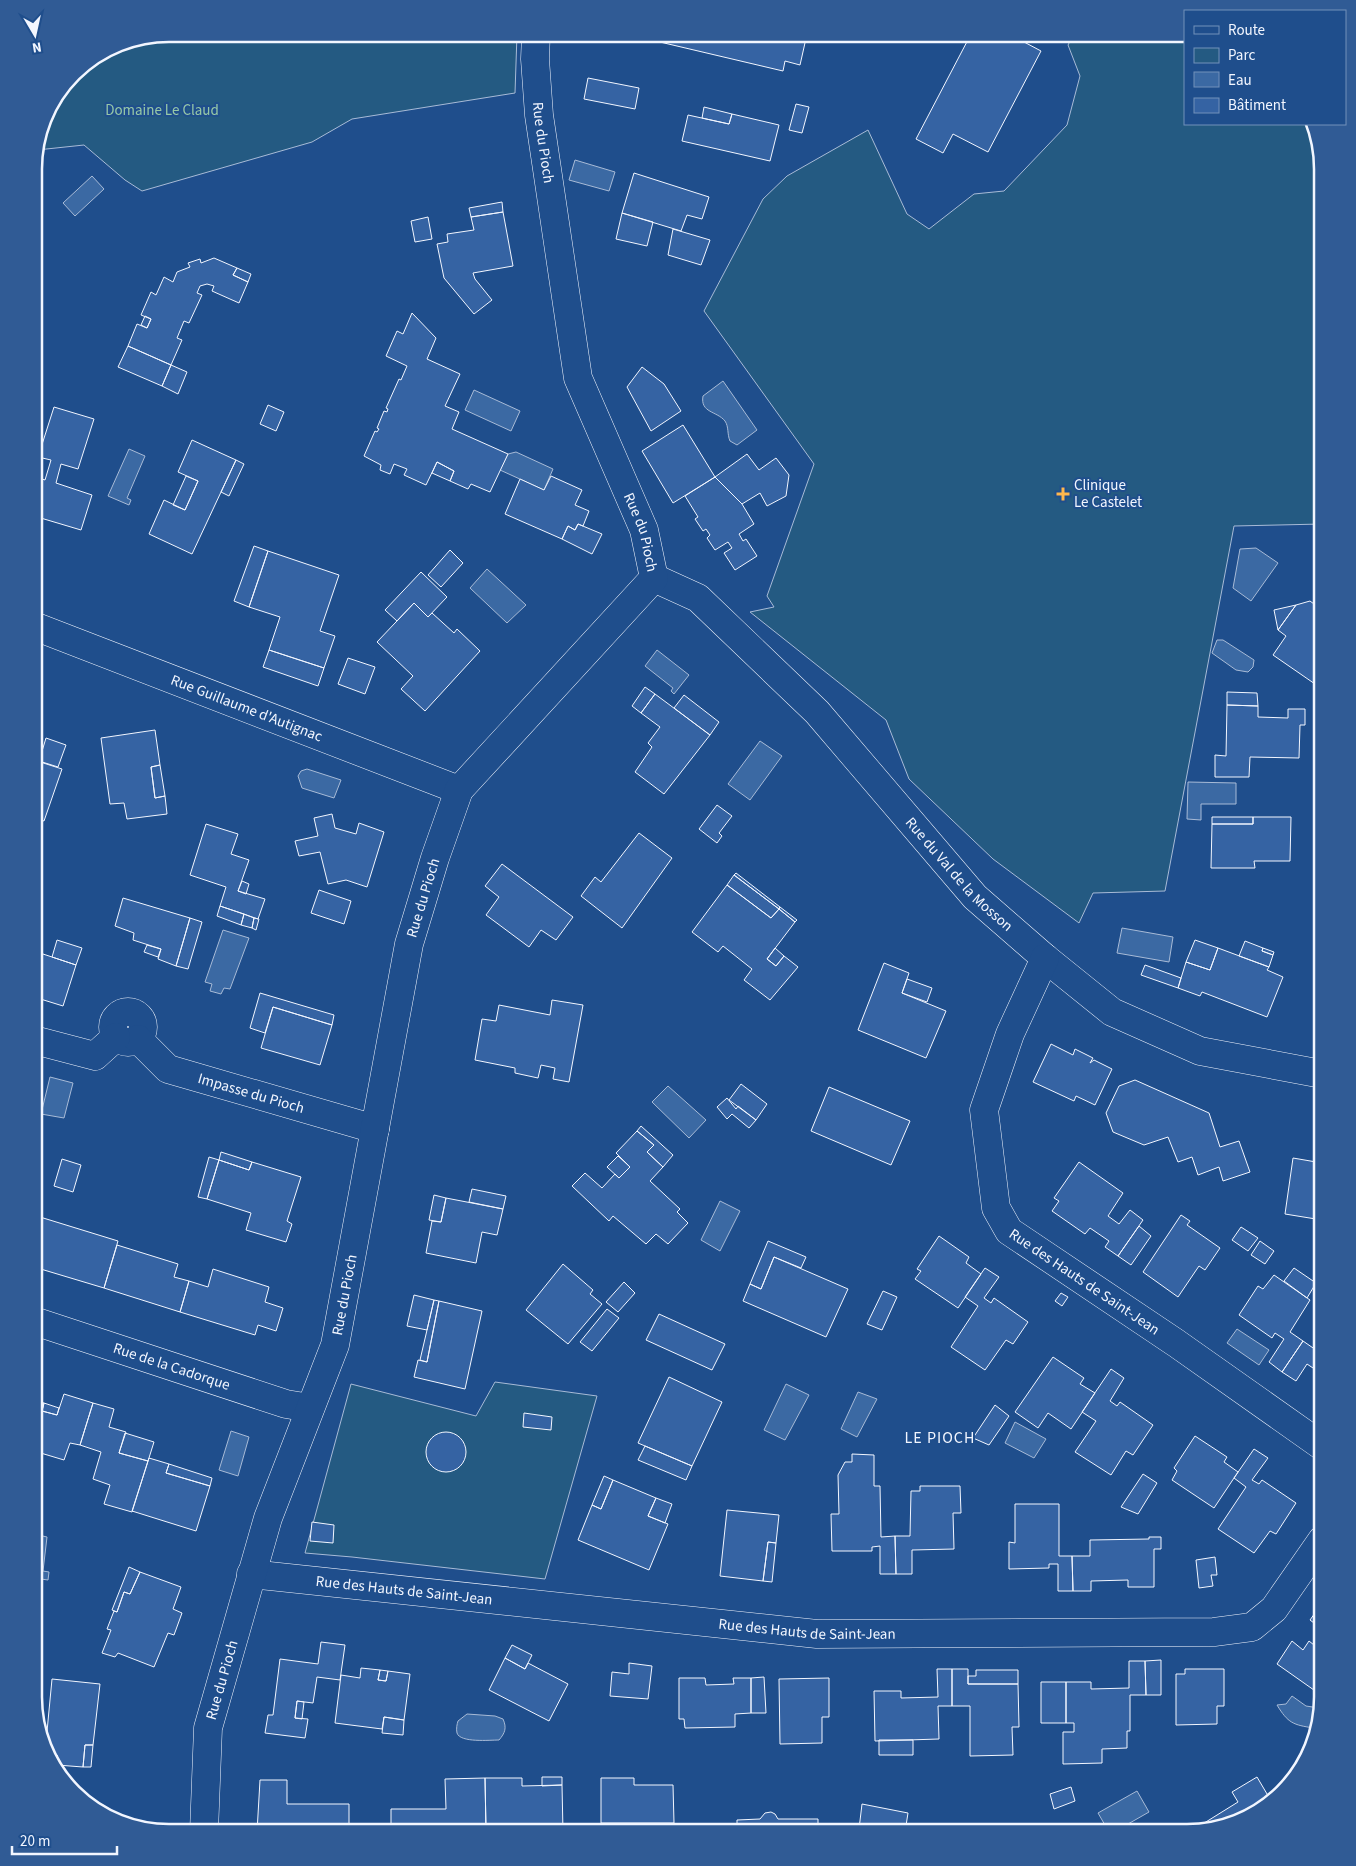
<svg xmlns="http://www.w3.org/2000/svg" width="1356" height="1866" font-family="'Source Sans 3',sans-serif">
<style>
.green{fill:#245a82;stroke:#a8bbd7}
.water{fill:#3b69a3;stroke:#a8bbd7}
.building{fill:#3563a3;stroke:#f2f6ff}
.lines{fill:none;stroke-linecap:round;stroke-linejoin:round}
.minor-casing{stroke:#f2f6ff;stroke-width:29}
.minor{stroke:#1f4e8c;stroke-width:28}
.poi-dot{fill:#ffb74d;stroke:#1f4e8c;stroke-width:2}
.labels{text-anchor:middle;stroke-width:4;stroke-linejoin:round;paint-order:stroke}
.park-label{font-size:15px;fill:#97c8a6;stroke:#1f4e8c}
.street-label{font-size:15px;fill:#f2f6ff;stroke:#1f4e8c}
.poi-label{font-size:15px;fill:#f2f6ff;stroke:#1f4e8c;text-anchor:start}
.neighbourhood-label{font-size:16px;letter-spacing:1px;fill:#f2f6ff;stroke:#1f4e8c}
.rim{fill:none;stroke:#f2f6ff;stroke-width:2.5}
</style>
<rect width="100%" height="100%" fill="#1f4e8c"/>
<path class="green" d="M170 34H517L515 93 352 119 312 142 142 191 125 180 84 145 37 150 48 110 80 68 118 44Z
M1074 34H1185V124H1310L1322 170V524L1234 526 1165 891 1093 893 1079 923 993 859 909 779 886 720 750 612 774 607 767 596 814 464 704 311 763 199 787 176 868 130 907 214 929 229 974 194 1004 191 1067 125 1080 76 1068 45Z
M495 1382 597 1396 545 1579 352 1557 305 1553 351 1384 476 1416Z"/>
<path class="water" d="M575 160 615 172 609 191 569 180Z
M92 176 104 189 75 216 63 203Z
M723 381 757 430 737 445 730 441C727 434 729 427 725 421 717 411 700 413 703 396Z
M474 390 520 411 511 431 465 410Z
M129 449 145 456 127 498 131 500 129 505 108 496Z
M516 452 553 469 544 490 500 470 508 454Z
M1256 548 1278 563 1251 601 1233 588 1240 549Z
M487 569 526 605 507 623 470 588Z
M1217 640H1223L1254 660 1253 667 1248 672 1236 670 1212 653Z
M657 650 689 675 674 694 671 691 673 688 645 666Z
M760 741 782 756 750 800 728 784Z
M307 769 341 780 334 798 302 788 298 776 301 771Z
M1188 782 1236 783V804H1201V820L1187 819Z
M1122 928 1173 937 1169 962 1117 953Z
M223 930 249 938 230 989 224 988 221 994 210 991 212 984 205 982Z
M50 1077 73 1083 64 1118 41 1114Z
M668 1086 706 1120 689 1138 652 1102Z
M720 1201 740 1211 720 1251 701 1240Z
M1237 1329 1269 1350 1259 1365 1227 1343Z
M786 1384 809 1395 785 1440 764 1430Z
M858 1392 877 1399 857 1437 841 1429Z
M1015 1422 1046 1439 1034 1458 1005 1443Z
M231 1431 249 1437 238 1476 219 1470Z
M34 1534 47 1537 43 1571 49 1572 48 1580 34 1578Z
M1292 1696 1306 1706 1319 1708 1314 1728C1293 1725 1288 1723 1277 1705L1286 1704Z
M467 1714 495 1716 503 1719C507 1728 505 1733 499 1740 490 1740 460 1743 457 1733 456 1729 457 1724 458 1721Z
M1137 1791 1149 1812 1114 1832H1109L1098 1813Z"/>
<path class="building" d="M626 34H807L800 65 785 61 783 71Z
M971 34H1009L1041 51 988 152 953 134 943 153 916 139Z
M588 78 639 88 635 109 584 99Z
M796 104 809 107 802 133 789 130Z
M704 107 732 114 729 124 702 118Z
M732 114 779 125 770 161 682 141 688 115 729 124Z
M634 173 709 197 702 219 687 215 681 231 622 213Z
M502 202 503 212 471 217 469 208Z
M503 212 513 266 473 273 475 279 492 300 474 314 444 278 437 244 448 242 447 234 474 230 471 217Z
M622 213 653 222 647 246 616 239Z
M428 217 432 239 415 242 411 221Z
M673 229 710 240 701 265 668 255Z
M214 258 237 268 233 275 248 282 239 303 212 291 214 286 207 284 200 286 197 293 202 295 189 323 184 321 177 338 182 340 171 365 128 346 137 324 147 328 151 319 141 315 151 292 156 295 164 277 173 282 177 272 190 267 188 263 200 259 201 263Z
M237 268 251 274 248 282 233 275Z
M412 313 436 338 427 359 460 374 445 406 459 412 452 429 508 454 490 492 471 484 468 489 450 481 454 471 437 462 426 485 404 475 407 469 394 464 390 474 380 470 381 465 364 456 375 431 377 432 379 429 377 428 384 411 387 412 388 409 386 408 399 379 401 380 407 366 386 356 397 331 403 334Z
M145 316 151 319 147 328 141 325Z
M128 346 171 365 162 386 118 367Z
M171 365 187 372 178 394 162 386Z
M642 367 664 384 681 411 651 431 627 387Z
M268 405 284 412 276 431 260 424Z
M54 407 94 419 78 469 61 464 56 483 92 495 81 530 34 516V476L45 480 51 460 38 457Z
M683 425 715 477 673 503 642 451Z
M192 440 236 460 192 554 149 534 164 500 185 510 198 481 178 472Z
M747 454 759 470 776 458 789 475 786 496 767 506 760 493 742 504 715 477Z
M236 460 244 464 229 496 221 492Z
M437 462 454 471 450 481 432 473Z
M186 476 198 481 185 510 173 505Z
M551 476 582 490 575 505 589 511 583 526 578 524 575 530 568 526 562 539 505 514 520 479 544 490Z
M715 477 742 504 754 524 739 534 743 541 746 539 757 556 735 570 724 553 732 548 728 542 715 550 707 538 710 535 706 529 703 531 695 519 698 517 685 496Z
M578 524 602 534 592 554 562 539 568 526 575 530Z
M254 546 268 551 249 607 234 601Z
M450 550 463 563 441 587 428 575Z
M268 551 339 575 320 631 335 636 324 668 269 650 280 617 249 607Z
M421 572 447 597 428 617 414 603 397 621 385 610Z
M1310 601 1322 610V673L1315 684 1273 655 1286 636 1278 630 1296 605Z
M414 603 428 617 432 613 454 633 457 629 480 651 425 711 401 689 413 676 377 642Z
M1296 605 1278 630 1274 610Z
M269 650 324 668 318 686 263 667Z
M348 658 375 667 365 694 338 684Z
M645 687 655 694 641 713 632 706Z
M1227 692 1257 693 1258 706 1227 705Z
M655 694 710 735 664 794 635 772 652 747 648 743 660 727 641 713Z
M684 695 719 722 710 735 674 708Z
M1227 705 1258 706V717L1288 718V709H1305V725H1300L1299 758 1250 757 1249 777H1215V755L1226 756Z
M155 730 160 765 151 767 155 798 165 796 167 814 127 819 124 803 110 804 101 738Z
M46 738 66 745 58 767 39 761Z
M34 760 62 769 44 821 34 818Z
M160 765 165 796 155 798 151 767Z
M717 805 732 816 719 833 722 836 717 843 699 829Z
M332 814 335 828 356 834 359 823 384 832 367 887 346 880 328 884 320 852 299 856 295 841 318 836 314 818Z
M1212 817H1253V824H1212Z
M1253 817H1291L1290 861H1254L1255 868H1211L1212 824H1253Z
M206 824 238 834 231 854 249 860 238 891 265 899 258 919 220 906 226 887 190 875Z
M639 833 672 858 622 928 581 896 595 877 601 882Z
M502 864 573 917 556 940 541 930 529 947 486 915 499 897 485 886Z
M736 873 780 907 779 909 734 875Z
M734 875 779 909 771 918 727 885Z
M242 881 249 884 246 894 238 891Z
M727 885 771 918 779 909 795 922 767 959 776 966 784 956 798 967 770 1000 744 980 752 969 723 946 718 952 692 932Z
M319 890 351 901 344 924 311 913Z
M123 898 190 918 176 966 158 959 161 949 133 940 134 933 115 926Z
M220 906 244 914 241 925 217 916Z
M780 907 797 920 795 922 779 909Z
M244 914 254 918 252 928 241 925Z
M190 918 202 922 188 969 176 966Z
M254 918 259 919 256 930 252 928Z
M57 940 82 948 76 965 52 957Z
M1195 940 1218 948 1210 970 1186 962Z
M1245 941 1263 948 1262 951 1273 955 1269 967 1239 956Z
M147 945 161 949 158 957 144 952Z
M775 948 784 956 776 966 767 959Z
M1218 948 1269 967 1267 970 1283 977 1267 1017 1202 992 1200 996 1178 988 1186 962 1210 970Z
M1263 948 1274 952 1273 955 1262 951Z
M34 951 76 965 63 1006 34 997Z
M884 963 909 973 902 993 946 1011 926 1058 858 1030Z
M1145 965 1181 978 1178 988 1141 975Z
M907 979 932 988 927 1002 902 993Z
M260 993 334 1015 332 1025 273 1007 265 1033 250 1028Z
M552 1000 583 1005 569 1082 553 1079 555 1068 541 1065 538 1078 515 1073V1068L475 1060 482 1019 496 1021 499 1005 550 1015Z
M273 1007 332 1025 320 1065 261 1048Z
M1051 1044 1073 1055 1075 1049 1093 1058 1090 1063 1094 1060 1112 1069 1095 1105 1076 1096 1074 1101 1033 1082Z
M1135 1080 1209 1113 1220 1147 1239 1141 1250 1172 1223 1181 1219 1167 1198 1175 1192 1157 1178 1162 1168 1137 1144 1145 1113 1132 1106 1113 1119 1086Z
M741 1084 767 1104 756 1120 729 1100Z
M829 1087 910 1121 891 1165 811 1131Z
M727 1098 736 1109 738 1106 756 1120 749 1128 732 1114 727 1119 717 1107Z
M641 1126 673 1155 663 1167 647 1152 654 1145 637 1131Z
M637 1131 654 1145 647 1152 663 1167 650 1181 680 1209 677 1212 688 1223 668 1244 656 1234 646 1244 613 1216 609 1221 572 1186 585 1173 602 1188 615 1174 619 1178 630 1167 616 1153Z
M221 1152 252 1162 249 1170 219 1160Z
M618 1156 630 1167 619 1178 607 1167Z
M209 1157 219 1160 207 1199 198 1197Z
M1293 1158 1322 1163V1220L1285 1214Z
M62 1159 81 1165 73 1192 54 1186Z
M219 1160 249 1170 252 1162 301 1177 287 1221 292 1224 286 1242 246 1230 251 1213 207 1199Z
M1079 1162 1123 1193 1108 1216 1119 1224 1130 1210 1143 1220 1118 1256 1105 1247 1109 1241 1090 1228 1085 1234 1052 1211 1059 1201 1054 1198Z
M472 1189 506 1196 503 1209 469 1202Z
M434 1195 446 1198 441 1222 429 1220Z
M446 1198 503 1209 497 1235 482 1232 476 1263 426 1253 432 1221 441 1222Z
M34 1215 40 1217 34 1238Z
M1181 1215 1190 1221 1187 1225 1220 1248 1205 1270 1199 1266 1178 1297 1143 1272Z
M40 1217 118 1241 104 1288 34 1267V1238Z
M1139 1226 1151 1236 1131 1265 1118 1256Z
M1241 1227 1258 1238 1248 1251 1232 1240Z
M939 1236 969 1257 966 1263 981 1274 958 1308 915 1279 921 1271 917 1269Z
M768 1241 806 1257 801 1268 774 1257 761 1289 750 1284Z
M1260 1241 1274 1251 1265 1264 1251 1255Z
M117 1245 178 1264 174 1277 189 1281 180 1312 104 1288Z
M774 1257 848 1289 826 1337 743 1301 750 1284 761 1289Z
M563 1264 593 1290 590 1294 602 1304 568 1344 526 1310Z
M985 1268 999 1277 984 1298 991 1303 994 1298 1028 1322 1013 1344 1006 1340 985 1370 951 1347 978 1306 965 1297Z
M1294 1268 1316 1283 1307 1298 1284 1281Z
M213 1269 269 1287 265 1302 283 1308 276 1331 258 1325 255 1335 180 1312 189 1281 208 1287Z
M1274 1275 1310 1300 1290 1332 1303 1341 1282 1372 1269 1362 1284 1339 1275 1333 1272 1338 1239 1315 1258 1286 1263 1289Z
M624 1282 635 1293 618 1312 606 1302Z
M883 1291 897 1297 882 1330 867 1324Z
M1061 1293 1068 1297 1062 1306 1055 1301Z
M414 1295 434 1300 427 1330 407 1326Z
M434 1300 439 1301 427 1362 420 1360Z
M439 1301 482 1311 465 1389 414 1377 418 1360 427 1362Z
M607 1309 619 1318 592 1351 580 1342Z
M659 1314 725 1344 712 1370 646 1340Z
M1303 1341 1316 1350 1322 1342V1374L1307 1364 1296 1381 1282 1372Z
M1053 1357 1084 1378 1080 1384 1095 1393 1071 1429 1048 1413 1038 1428 1015 1412Z
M1111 1369 1124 1378 1110 1401 1117 1406 1120 1402 1153 1425 1133 1455 1126 1451 1111 1475 1075 1452 1096 1421 1082 1412Z
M669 1377 722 1402 692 1466 638 1443Z
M64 1394 93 1403 80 1445 70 1443 64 1460 34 1451V1400L44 1403 42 1411 57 1415Z
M44 1403 59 1408 57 1415 42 1411Z
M93 1403 114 1409 109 1427 126 1432 119 1453 148 1461 132 1512 104 1504 110 1485 93 1479 101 1452 80 1445Z
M995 1405 1009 1416 989 1445 973 1438Z
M524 1413 552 1417 551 1430 523 1427Z
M426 1452a20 20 0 1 1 40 0a20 20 0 1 1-40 0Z
M125 1433 154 1442 148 1461 119 1453Z
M1195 1436 1227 1457 1224 1462 1238 1472 1214 1508 1172 1480 1177 1471 1174 1468Z
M645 1446 692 1466 686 1480 638 1460Z
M1254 1449 1268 1458 1252 1480 1259 1484 1262 1480 1296 1503 1276 1534 1270 1531 1254 1553 1218 1529 1246 1487 1234 1478Z
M852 1454 874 1455V1486H880L881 1537 895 1536 896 1574H880V1546L872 1547V1551H832L831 1514H839L838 1475 845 1462H852Z
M149 1458 169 1464 166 1473 210 1486 196 1531 132 1511Z
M169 1464 212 1478 210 1486 166 1473Z
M1143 1474 1157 1483 1138 1514 1121 1507Z
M604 1476 613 1480 601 1509 592 1505Z
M613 1480 656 1498 648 1516 668 1524 649 1570 578 1540 592 1505 601 1509Z
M920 1486H960L961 1513H953L954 1549 912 1550V1574H896L895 1536H910L911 1491H920Z
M656 1498 672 1504 665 1523 648 1516Z
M1015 1504H1059V1556H1072L1073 1591H1058V1564H1049V1568L1009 1569V1542L1015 1543Z
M727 1510 779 1515 776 1543 768 1542 763 1581 720 1576Z
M312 1522 334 1525 333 1543 310 1541Z
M1149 1537H1161V1549H1154V1587H1128V1580L1091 1581V1591H1073L1072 1556H1090V1540L1149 1539Z
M768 1542 776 1543 772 1582 763 1581Z
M1215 1557 1217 1575H1211L1213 1586 1199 1588 1196 1560Z
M129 1567 140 1572 130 1594 124 1592 117 1612 112 1610Z
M140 1572 181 1587 173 1609 182 1613 174 1635 168 1633 154 1667 118 1653 115 1657 102 1653 111 1630 107 1629 114 1611 117 1612 124 1592 130 1594Z
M1320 1606 1322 1608V1629L1310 1620Z
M1322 1634V1693L1321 1695 1277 1664 1292 1641 1303 1650 1309 1641 1314 1645Z
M321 1642 345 1645 340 1680 317 1677 313 1703 297 1701 295 1718 308 1719 305 1738 265 1733 268 1715H273L280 1659 318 1664Z
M512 1645 532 1655 525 1669 505 1658Z
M505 1658 525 1669 528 1663 568 1684 549 1721 489 1690Z
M1161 1660V1695H1146L1145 1661Z
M1129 1661H1145L1146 1695H1130V1731H1127V1748L1102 1749V1763L1063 1764V1732H1074V1723H1066V1682H1091V1689L1129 1688Z
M629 1663 652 1666 648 1699 610 1696 612 1672 629 1674Z
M361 1668 380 1670 378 1680 386 1681 388 1671 410 1674 404 1720 384 1717 382 1729 335 1723 341 1675 360 1678Z
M937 1669H952V1706H938L939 1739 875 1741 874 1691H901V1698L938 1697Z
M952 1669H968V1684H1018L1019 1727H1012L1013 1755 970 1756V1706H952Z
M1185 1669H1224V1706H1217V1724L1176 1725V1674H1185Z
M380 1670 388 1671 386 1681 378 1680Z
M976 1670H1018V1684H968V1676H976Z
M764 1677 766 1713H751V1678Z
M679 1678H705L706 1685 734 1684 733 1678H751V1713L735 1714V1727L685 1728 684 1719H679Z
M829 1678V1717H822V1743L780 1744 779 1679Z
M52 1679 100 1684 93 1745H85L83 1767 57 1765V1755L49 1754 46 1742Z
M1041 1682H1066V1723H1041Z
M297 1701 304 1702 302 1719 295 1718Z
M384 1717 404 1720 403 1735 382 1733Z
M879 1740H913V1755H879Z
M85 1745H93L91 1767H83Z
M49 1754 57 1755V1765L52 1764Z
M542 1777H562V1785L542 1786Z
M1257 1777 1270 1799 1255 1814 1203 1828 1201 1825 1238 1802 1232 1792Z
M485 1778 486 1830H454V1832H391V1809H446L445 1779Z
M485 1778H522V1786L562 1785 563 1832H524L523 1829 486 1830Z
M601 1778H634V1785H673L674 1823H601Z
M260 1780H287V1804H349V1832H257Z
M1071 1787 1075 1801 1054 1809 1050 1794Z
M862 1804 908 1813 905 1832H871L872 1831 859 1829Z
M771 1812 775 1814 778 1819H818V1832H737V1820L760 1819 765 1813Z
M861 1829 872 1831 871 1832H861Z"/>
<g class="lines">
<g class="minor-casing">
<g id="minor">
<path id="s1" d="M536 34 535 59 539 115 578 378 644 530 654 578"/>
<path id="s2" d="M654 578 698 598 817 712 975 897 1045 958 1112 1012 1200 1051 1322 1074"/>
<path id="s3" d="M34 626 459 790"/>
<path id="s4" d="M1045 958 1010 1034 984 1110 996 1208 1009 1231 1176 1343 1322 1446"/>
<circle cx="128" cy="1027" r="15"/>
<path id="s5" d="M138 1039 168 1069 375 1129"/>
<path d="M34 1040 95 1056 116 1037"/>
<path id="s6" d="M34 1321 286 1404 310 1408"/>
<path id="s7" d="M251 1574 817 1634 1214 1632 1252 1627 1274 1609 1322 1540"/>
<path id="s8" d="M204 1832 208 1728 268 1518 335 1345 409 944 435 858 459 790 654 578"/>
</g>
</g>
<use href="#minor" class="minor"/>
</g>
<path class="poi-dot" d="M1060.5 486.5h5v5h5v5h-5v5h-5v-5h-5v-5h5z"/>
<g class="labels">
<g class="park-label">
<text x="162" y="115">Domaine Le Claud</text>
</g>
<g class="street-label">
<text dy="5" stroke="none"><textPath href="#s1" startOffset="109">Rue du Pioch</textPath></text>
<text dy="5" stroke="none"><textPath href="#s1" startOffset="514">Rue du Pioch</textPath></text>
<text dy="5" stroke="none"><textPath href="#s3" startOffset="228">Rue Guillaume d'Autignac</textPath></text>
<text dy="5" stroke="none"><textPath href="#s2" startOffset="429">Rue du Val de la Mosson</textPath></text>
<text dy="5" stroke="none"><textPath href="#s8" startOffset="964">Rue du Pioch</textPath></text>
<text dy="5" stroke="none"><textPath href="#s5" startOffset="129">Impasse du Pioch</textPath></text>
<text dy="5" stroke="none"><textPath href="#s4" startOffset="380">Rue des Hauts de Saint-Jean</textPath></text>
<text dy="5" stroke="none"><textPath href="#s8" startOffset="559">Rue du Pioch</textPath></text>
<text dy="5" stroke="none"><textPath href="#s6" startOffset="145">Rue de la Cadorque</textPath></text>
<text dy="5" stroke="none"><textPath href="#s7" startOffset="154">Rue des Hauts de Saint-Jean</textPath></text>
<text dy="5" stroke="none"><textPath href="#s7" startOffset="559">Rue des Hauts de Saint-Jean</textPath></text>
<text dy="5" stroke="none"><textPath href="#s8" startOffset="154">Rue du Pioch</textPath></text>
</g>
<g class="poi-label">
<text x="1074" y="490">Clinique<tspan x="1074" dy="17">Le Castelet</tspan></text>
</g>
<g class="neighbourhood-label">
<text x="940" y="1443">LE PIOCH</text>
</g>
</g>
<path d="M0 0H1356V1866H0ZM169 42H1187A127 127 0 0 1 1314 169V1697A127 127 0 0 1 1187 1824H169A127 127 0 0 1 42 1697V169A127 127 0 0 1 169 42Z" fill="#305b95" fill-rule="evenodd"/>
<path class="rim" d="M169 42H1187A127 127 0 0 1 1314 169V1697A127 127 0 0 1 1187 1824H169A127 127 0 0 1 42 1697V169A127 127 0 0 1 169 42Z"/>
<rect x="1184" y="10" width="162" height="115" fill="#1f4e8c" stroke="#7391ba"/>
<rect x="1194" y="26" width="25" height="8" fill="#1f4e8c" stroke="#7391ba"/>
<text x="1228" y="35" font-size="15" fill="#f2f6ff">Route</text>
<rect x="1194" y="48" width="25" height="15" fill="#245a82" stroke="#7391ba"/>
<text x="1228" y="60" font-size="15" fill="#f2f6ff">Parc</text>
<rect x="1194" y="72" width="25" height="15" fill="#3b69a3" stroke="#7391ba"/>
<text x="1228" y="85" font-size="15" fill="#f2f6ff">Eau</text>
<rect x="1194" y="98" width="25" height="15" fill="#3563a3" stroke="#7391ba"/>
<text x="1228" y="110" font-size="15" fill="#f2f6ff">Bâtiment</text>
<g transform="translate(35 35) rotate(171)" stroke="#1f4e8c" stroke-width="4" paint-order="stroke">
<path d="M0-4L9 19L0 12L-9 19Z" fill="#f2f6ff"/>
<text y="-8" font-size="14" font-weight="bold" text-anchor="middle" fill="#f2f6ff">N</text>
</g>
<path d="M12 1846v8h105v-8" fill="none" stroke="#f2f6ff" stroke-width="2.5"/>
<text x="20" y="1846" font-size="15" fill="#f2f6ff" stroke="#1f4e8c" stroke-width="4" paint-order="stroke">20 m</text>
</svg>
